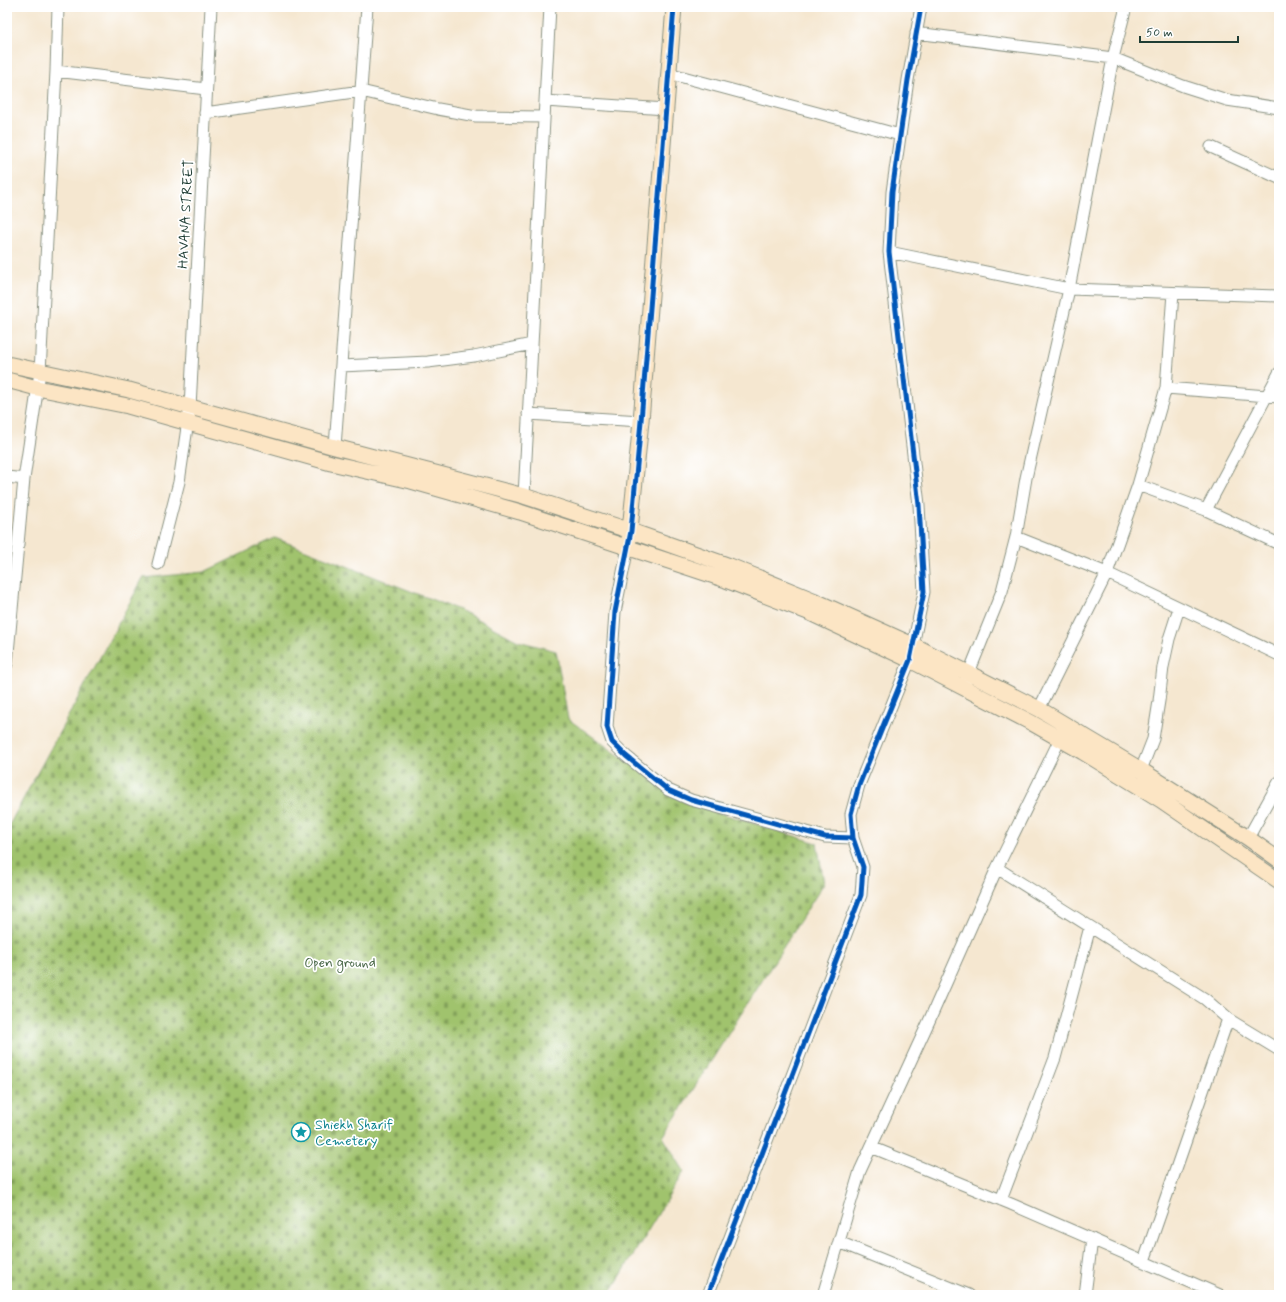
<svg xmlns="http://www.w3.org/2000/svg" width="1286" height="1302" font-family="Mynerve,sans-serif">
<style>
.cemetery{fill:url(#cemetery-stones);stroke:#608050}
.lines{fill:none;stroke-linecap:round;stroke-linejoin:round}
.street-casing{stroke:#8a9282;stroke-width:13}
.secondary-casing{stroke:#8a9282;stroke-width:17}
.street{stroke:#fff;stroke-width:11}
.secondary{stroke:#fce5c4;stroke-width:15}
.cycleway-casing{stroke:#fff;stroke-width:8}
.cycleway{stroke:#0057b8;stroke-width:5}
.labels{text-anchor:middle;stroke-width:3.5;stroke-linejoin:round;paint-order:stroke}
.street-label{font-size:14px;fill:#1f3d34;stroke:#fff}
.park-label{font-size:14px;fill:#466545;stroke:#fff}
.culture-label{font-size:14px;fill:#0d838f;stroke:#fff;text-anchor:start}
</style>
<defs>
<pattern id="cemetery-stones" width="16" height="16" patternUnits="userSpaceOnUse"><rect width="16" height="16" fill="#a0c36d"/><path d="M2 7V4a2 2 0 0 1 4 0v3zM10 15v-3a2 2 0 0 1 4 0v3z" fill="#82a05a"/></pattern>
</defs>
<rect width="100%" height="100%" fill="#fff"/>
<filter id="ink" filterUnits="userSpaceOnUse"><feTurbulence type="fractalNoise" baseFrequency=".025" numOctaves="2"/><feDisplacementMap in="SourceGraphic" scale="8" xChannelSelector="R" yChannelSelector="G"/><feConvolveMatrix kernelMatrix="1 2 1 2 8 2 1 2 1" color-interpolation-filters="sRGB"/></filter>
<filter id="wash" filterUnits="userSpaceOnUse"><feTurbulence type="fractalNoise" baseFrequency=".012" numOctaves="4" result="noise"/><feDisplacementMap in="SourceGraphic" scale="16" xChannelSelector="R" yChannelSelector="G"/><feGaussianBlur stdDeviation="0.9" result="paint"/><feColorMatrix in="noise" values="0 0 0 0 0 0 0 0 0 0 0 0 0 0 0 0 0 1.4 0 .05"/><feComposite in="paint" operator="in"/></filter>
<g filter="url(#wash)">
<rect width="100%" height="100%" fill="#f5e7d0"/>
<path class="cemetery" d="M275 538 464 612 518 641 556 651 568 719 684 802 817 843 824 883 663 1137 684 1171 609 1295H7V829L143 578 204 572Z"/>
</g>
<g filter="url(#ink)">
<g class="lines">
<g class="street-casing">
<path id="street" d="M916 33 1113 58 1183 86 1227 100 1279 108
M56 71 206 89
M668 73 900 135
M545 101 666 109
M205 113 361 91 438 109 476 116 544 117
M1211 147 1279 178
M889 252 1069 289 1279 296
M341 366 428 362 474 356 532 344
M1166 388 1279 397
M528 414 641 421
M335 447 367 7
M7 477 24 479
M1138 485 1206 510 1279 544
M524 496 550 7
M1206 510 1279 373
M1016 537 1107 573 1279 655
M628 547 615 612 607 727 612 742 626 756 668 790 691 800 825 837 853 838
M158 564 179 482 190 407 211 7
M7 664 24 479 40 372 56 71 58 7
M966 680 1002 591 1016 537 1026 478 1069 289 1113 58 1126 7
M1039 709 1107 573 1138 485 1166 388 1173 293
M1141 770 1153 739 1159 701 1163 667 1169 639 1179 608
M1248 838 1279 782
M997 868 1205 999 1228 1019 1279 1050
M871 1147 1011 1204 1220 1295
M1001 1200 1055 1058 1090 927
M839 1242 969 1295
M1144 1261 1228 1019
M708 1295 861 895 863 867 853 838 851 814 859 785 910 660 924 592 919 505 889 252 892 192 908 80 921 7
M823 1295 860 1171 930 1019 997 868 1060 739
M1085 1295 1092 1239"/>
</g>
<g class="secondary-casing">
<path id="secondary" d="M7 364 129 390 335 447 524 496 631 531 730 566 813 600 913 645 1039 709 1141 770 1248 838 1279 860
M7 380 37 388 128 406 331 463 411 481 520 512 726 580 808 612 910 660 1032 723 1083 752 1161 800 1279 881
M629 540 641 421 674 7"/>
</g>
<use href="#street" class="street"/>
<use href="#secondary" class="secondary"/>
<g class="cycleway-casing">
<path id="cycleway" d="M674 7 641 421 631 531 615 612 607 727 612 742 626 756 668 790 691 800 825 837 853 838
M708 1295 861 895 863 867 853 838 851 814 859 785 910 660 924 592 919 505 889 252 892 192 908 80 921 7"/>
</g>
<use href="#cycleway" class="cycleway"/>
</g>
</g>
<defs>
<g id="sight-ring" transform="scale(1)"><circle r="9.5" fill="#fff" stroke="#0f9aa8" stroke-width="1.5"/><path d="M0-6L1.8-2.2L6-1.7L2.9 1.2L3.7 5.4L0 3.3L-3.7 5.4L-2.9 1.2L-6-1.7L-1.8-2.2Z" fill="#0f9aa8"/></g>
</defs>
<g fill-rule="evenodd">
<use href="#sight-ring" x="301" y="1132"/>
</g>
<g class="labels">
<g class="street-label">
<text transform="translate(185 214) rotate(-87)" y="5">HAVANA STREET</text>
</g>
<g class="park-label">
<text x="340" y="967">Open ground</text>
</g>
<g class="culture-label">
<text x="315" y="1129">Shiekh Sharif<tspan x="315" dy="16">Cemetery</tspan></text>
</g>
</g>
<rect width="1286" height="1302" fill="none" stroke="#fff" stroke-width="24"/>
<path d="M1140 36v6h98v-6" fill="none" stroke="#1f3d34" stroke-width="2"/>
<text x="1146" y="36" font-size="12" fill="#1f3d34" stroke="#ffffff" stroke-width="3" paint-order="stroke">50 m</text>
</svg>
